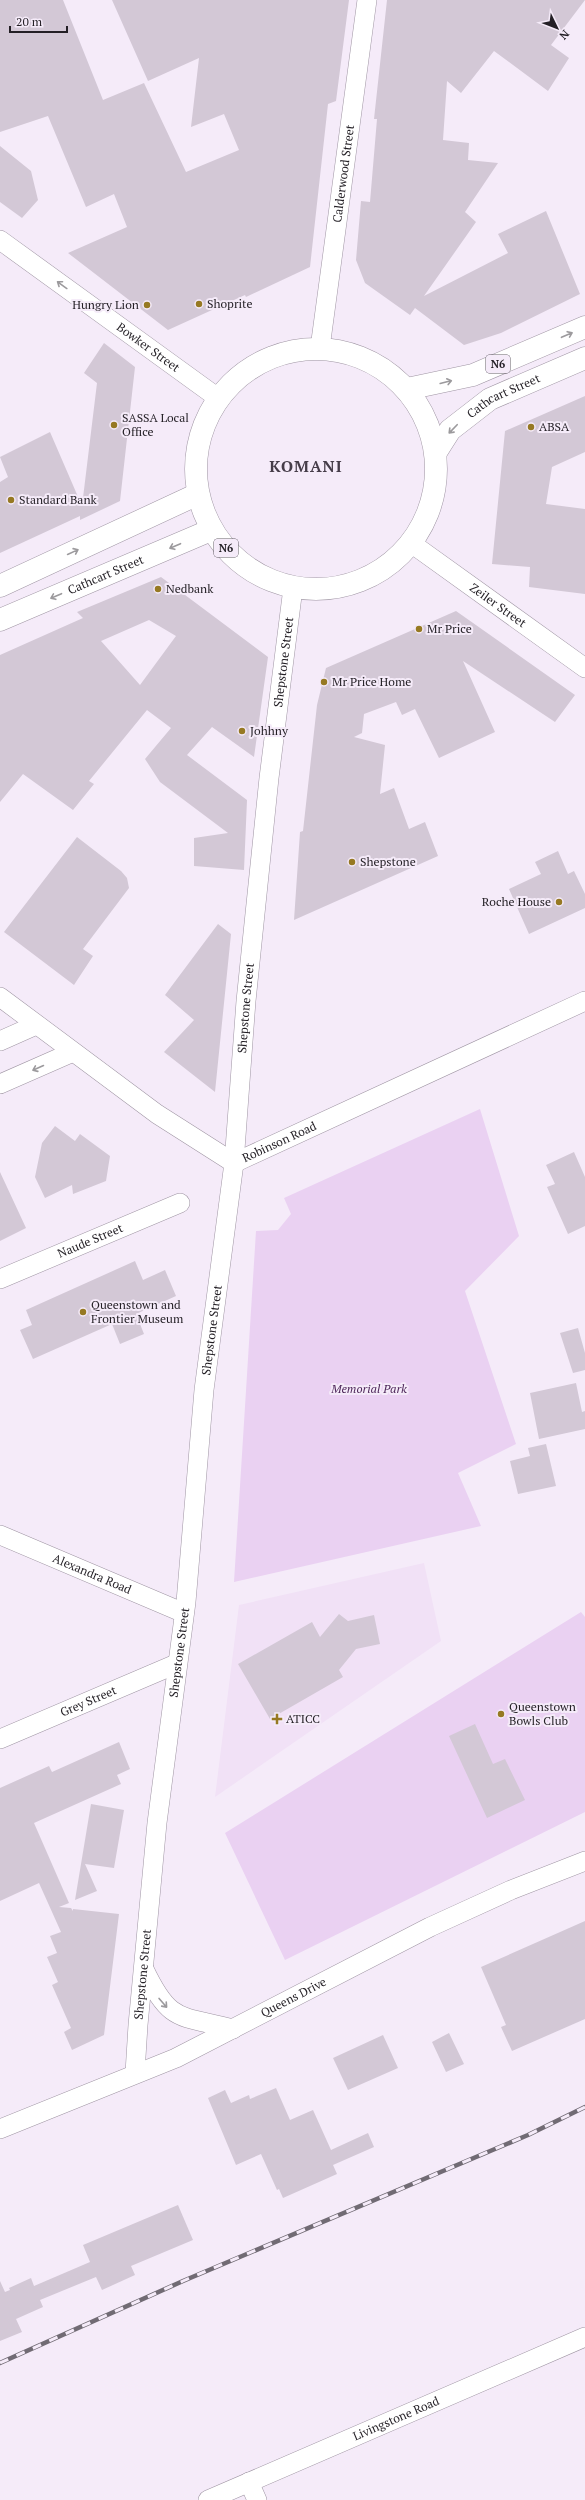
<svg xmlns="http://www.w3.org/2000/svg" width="585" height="2500" font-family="'PT Serif',serif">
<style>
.built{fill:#f1e1f6}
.green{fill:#ead1f2}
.building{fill:#d3c8d6;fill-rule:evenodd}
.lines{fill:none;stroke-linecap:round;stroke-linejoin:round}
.minor-casing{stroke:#9f95a3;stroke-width:20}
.highway-casing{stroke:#9f95a3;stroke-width:23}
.minor{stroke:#fff;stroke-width:19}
.highway{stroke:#fff;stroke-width:22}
.rail-casing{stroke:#716b74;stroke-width:4.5}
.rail{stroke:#f5ebf9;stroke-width:3;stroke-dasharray:9;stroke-linecap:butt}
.oneway{stroke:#9c9a9d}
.poi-dot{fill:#967922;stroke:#f5ebf9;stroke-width:1.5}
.labels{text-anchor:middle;stroke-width:4;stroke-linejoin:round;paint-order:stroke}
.shield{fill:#f5ebf9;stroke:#625c65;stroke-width:1}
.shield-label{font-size:11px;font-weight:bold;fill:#231f25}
.street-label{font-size:12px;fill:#231f25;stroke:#f5ebf9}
.poi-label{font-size:12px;fill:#231f25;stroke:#f5ebf9;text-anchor:start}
.park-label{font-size:12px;font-style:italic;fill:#4f285b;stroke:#f5ebf9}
.district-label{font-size:16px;font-weight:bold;letter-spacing:1px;fill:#453c48;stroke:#f5ebf9}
</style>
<rect width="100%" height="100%" fill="#f5ebf9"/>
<path class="built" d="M424 1563 441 1641 215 1797 239 1605Z"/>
<path class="green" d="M480 1109 519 1236 465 1291 516 1444 458 1473 481 1526 234 1582 256 1231 278 1230 291 1214 284 1198Z
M581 1612 585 1617V1812L285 1960 225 1833Z"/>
<path class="building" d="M0 0H63L103 100 144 83 186 172 239 150 224 114 191 127 199 58 148 81 112 0H349L336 101 328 104 310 267 246 297 245 295 168 330 68 253 127 227 114 194 86 207 48 116 0 132Z
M387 0H585L551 45 569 58 548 91 494 51 461 93 447 81 443 140 469 143 468 160 498 163 465 212 476 222 424 296 508 253 498 234 546 211 580 294 501 333 464 345 415 308 410 315 365 283 356 260 361 201 370 202 377 119H374Z
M0 146 31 171 38 200 22 218 0 202Z
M104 343 135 367 120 501 80 520V516L0 553V482L8 477 0 457 50 432 82 506 97 383 84 373Z
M585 396V452L552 467 546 504 585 509V594L529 587 530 567 492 564 505 431Z
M161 577 268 657 254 757 212 727 187 755 247 800 244 870 194 866V838L228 833 160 782 145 759 171 728 147 710 89 781 94 784 73 810 23 774 0 802V655L83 618 77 612ZM149 620 176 636 140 685 101 641Z
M456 611 575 695 555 722 463 661 495 732 439 758 415 709 402 715 396 702 364 714 362 733 354 737 385 745 380 794 394 788 409 829 425 822 438 856 294 920 300 832 303 831 317 705 326 668Z
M77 837 121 871 127 878 129 888 83 949 93 956 74 985 4 932Z
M558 851 568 874 574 871 585 894V908L529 934 509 889 541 874 535 862Z
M218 924 231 934 215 1092 164 1052 194 1020 165 995Z
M55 1126 75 1141 80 1134 110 1156 106 1181 73 1194 72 1185 45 1198 35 1177 42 1143Z
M574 1152 585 1177V1226L568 1234 547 1187 555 1184 546 1165Z
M0 1172 26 1228 0 1241Z
M135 1261 143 1280 165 1270 176 1296 136 1314 144 1334 120 1344 112 1324 33 1359 20 1330 32 1325 26 1310Z
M578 1328 585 1353V1370L573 1373 560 1333Z
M576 1383 582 1412 585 1411V1429L539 1439 530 1393Z
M546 1444 556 1486 518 1494 510 1461 530 1456 528 1448Z
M339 1614 348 1621 374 1615 380 1644 356 1649 339 1670 343 1677 270 1719 238 1664 312 1622 320 1637Z
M475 1724 493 1764 505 1759 525 1800 487 1818 449 1736Z
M119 1742 130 1769 117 1775 121 1784 34 1823 69 1903 59 1907 71 1908 73 1911V1909L119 1914 104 2035 72 2050 64 2032 71 2028 52 1985 58 1982 47 1957 57 1953 50 1936 61 1932 39 1883 0 1901V1788L49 1766 52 1772Z
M91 1804 124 1810 114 1868 85 1864 97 1891 75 1900Z
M585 1921V2019L512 2051 501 2027 506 2025 481 1967Z
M449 2033 464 2064 446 2072 432 2042Z
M383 2035 398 2068 348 2090 333 2058Z
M276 2088 290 2120 313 2110 331 2150 368 2133 374 2147 333 2165 337 2174 283 2198 279 2189 277 2190 261 2154 236 2165 208 2098 225 2090 231 2103 249 2095 250 2099Z
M178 2205 193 2240 131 2266 135 2275 102 2290 96 2277 40 2300 43 2307 16 2319 22 2332 0 2341V2281L5 2292 10 2290 9 2288 31 2278 34 2286 90 2262 83 2245Z"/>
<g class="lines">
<g class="minor-casing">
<g id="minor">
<path id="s1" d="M0 240 218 398"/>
<path id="s2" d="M320 348 367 0"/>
<path id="s3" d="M411 543 585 668"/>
<path id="s4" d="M0 997 157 1114 234 1163 585 1001"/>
<path d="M0 1041 36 1025"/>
<path d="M0 1084 73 1052"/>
<path id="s5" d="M0 1279 180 1203"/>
<path id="s6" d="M0 1535 184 1613"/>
<path id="s7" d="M0 1739 176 1664"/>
<path d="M144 1969C170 2024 180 2015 233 2029"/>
<path id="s8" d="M135 2073 138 2025 157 1823 186 1602 204 1390 234 1163 246 1001 269 778 293 588"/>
<path id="s9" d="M0 2129 176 2058 430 1927 511 1890 585 1861"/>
<path d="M249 2482 257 2500"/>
<path id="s10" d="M208 2500 585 2337"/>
</g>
</g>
<g class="highway-casing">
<g id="highway">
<circle cx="316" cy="469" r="120"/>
<path d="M407 389 473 375 585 327"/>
<path id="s11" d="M436 452 450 430 490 399 585 358"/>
<path d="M0 586 198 494"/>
<path id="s12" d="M0 620 211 530"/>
</g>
</g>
<use href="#minor" class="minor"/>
<use href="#highway" class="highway"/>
<g class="rail-casing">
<path id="rail" d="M0 2363 183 2281 528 2135 585 2107"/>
</g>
<use href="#rail" class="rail"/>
</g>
<defs><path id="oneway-shaft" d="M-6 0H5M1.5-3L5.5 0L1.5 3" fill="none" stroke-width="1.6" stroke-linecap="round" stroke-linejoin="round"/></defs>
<g class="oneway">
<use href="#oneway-shaft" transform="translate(62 285) rotate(-144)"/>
<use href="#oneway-shaft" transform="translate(567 335) rotate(-23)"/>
<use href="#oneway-shaft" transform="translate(446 382) rotate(-14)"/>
<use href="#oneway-shaft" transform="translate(453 429) rotate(134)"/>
<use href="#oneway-shaft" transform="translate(175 546) rotate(157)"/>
<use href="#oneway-shaft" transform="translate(73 552) rotate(-25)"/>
<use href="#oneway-shaft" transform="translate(56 596) rotate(157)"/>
<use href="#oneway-shaft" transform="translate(38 1068) rotate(156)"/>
<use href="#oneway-shaft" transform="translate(163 2003) rotate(49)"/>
</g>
<g class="poi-dot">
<circle cx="199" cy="304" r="4"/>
<circle cx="147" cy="305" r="4"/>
<circle cx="114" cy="425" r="4"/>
<circle cx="531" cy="427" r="4"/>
<circle cx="11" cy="500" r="4"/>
<circle cx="158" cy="589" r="4"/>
<circle cx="419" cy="629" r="4"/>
<circle cx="324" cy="682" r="4"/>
<circle cx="242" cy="731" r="4"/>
<circle cx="352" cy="862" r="4"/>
<circle cx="559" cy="902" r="4"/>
<circle cx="83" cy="1312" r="4"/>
<circle cx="501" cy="1714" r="4"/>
<path d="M275 1713h4v4h4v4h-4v4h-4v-4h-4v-4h4z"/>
</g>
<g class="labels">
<g class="shield">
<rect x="486" y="355" width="24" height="18" rx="3"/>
<rect x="214" y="539" width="24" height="18" rx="3"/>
</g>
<g class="shield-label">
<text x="498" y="368">N6</text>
<text x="226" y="552">N6</text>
</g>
<g class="street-label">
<text dy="4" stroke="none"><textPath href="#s2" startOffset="176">Calderwood Street</textPath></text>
<text dy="4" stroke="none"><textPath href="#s1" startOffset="183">Bowker Street</textPath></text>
<text dy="4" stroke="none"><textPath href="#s11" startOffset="90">Cathcart Street</textPath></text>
<text dy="4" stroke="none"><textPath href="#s12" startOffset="115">Cathcart Street</textPath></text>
<text dy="4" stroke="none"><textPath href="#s3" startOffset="107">Zeiler Street</textPath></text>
<text dy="4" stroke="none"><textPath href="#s8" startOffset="1419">Shepstone Street</textPath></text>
<text dy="4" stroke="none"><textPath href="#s8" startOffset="1071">Shepstone Street</textPath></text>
<text dy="4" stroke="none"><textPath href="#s4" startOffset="337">Robinson Road</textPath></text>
<text dy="4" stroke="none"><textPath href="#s5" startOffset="98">Naude Street</textPath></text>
<text dy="4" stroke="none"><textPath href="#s8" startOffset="747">Shepstone Street</textPath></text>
<text dy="4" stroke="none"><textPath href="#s6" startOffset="100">Alexandra Road</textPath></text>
<text dy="4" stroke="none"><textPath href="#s8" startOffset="423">Shepstone Street</textPath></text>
<text dy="4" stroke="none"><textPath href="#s7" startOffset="96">Grey Street</textPath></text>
<text dy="4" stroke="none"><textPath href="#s8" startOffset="99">Shepstone Street</textPath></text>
<text dy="4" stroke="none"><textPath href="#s9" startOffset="322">Queens Drive</textPath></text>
<text dy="4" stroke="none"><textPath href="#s10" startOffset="205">Livingstone Road</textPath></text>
</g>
<g class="poi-label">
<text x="207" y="308">Shoprite</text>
<text x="139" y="309" text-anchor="end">Hungry Lion</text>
<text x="122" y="422">SASSA Local<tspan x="122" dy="14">Office</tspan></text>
<text x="539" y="431">ABSA</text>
<text x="19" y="504">Standard Bank</text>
<text x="166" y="593">Nedbank</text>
<text x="427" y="633">Mr Price</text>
<text x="332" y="686">Mr Price Home</text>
<text x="250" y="735">Johhny</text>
<text x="360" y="866">Shepstone</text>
<text x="551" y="906" text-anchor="end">Roche House</text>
<text x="91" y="1309">Queenstown and<tspan x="91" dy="14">Frontier Museum</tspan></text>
<text x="509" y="1711">Queenstown<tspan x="509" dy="14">Bowls Club</tspan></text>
<text x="286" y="1723">ATICC</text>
</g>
<g class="park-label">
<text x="369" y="1393">Memorial Park</text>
</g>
<g class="district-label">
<text x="306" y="472">KOMANI</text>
</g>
</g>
<g transform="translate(557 28) rotate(133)" stroke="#f5ebf9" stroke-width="3" paint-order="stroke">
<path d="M0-3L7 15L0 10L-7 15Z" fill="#231f25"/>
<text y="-6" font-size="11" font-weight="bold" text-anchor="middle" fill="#231f25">N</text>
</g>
<path d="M10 26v6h57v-6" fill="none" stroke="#231f25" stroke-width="2"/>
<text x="16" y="26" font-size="12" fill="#231f25" stroke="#f5ebf9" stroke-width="3" paint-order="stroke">20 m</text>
</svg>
